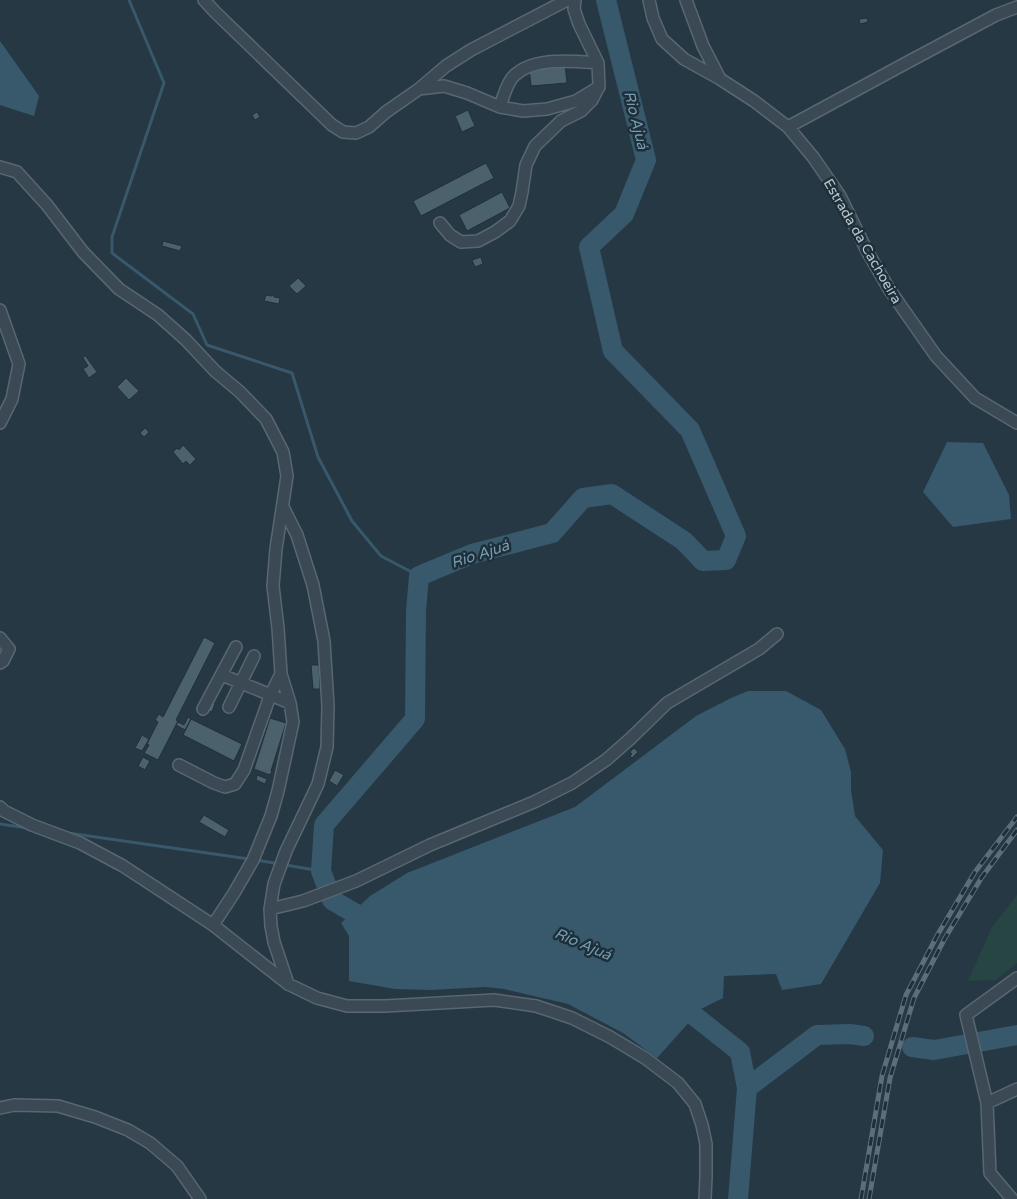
<svg xmlns="http://www.w3.org/2000/svg" width="1017" height="1199" font-family="'Varela Round',sans-serif">
<style>
.green{fill:#274542}
.water{fill:#38586c}
.lines{fill:none;stroke-linecap:round;stroke-linejoin:round}
.stream{stroke:#38586c;stroke-width:3}
.river{stroke:#38586c;stroke-width:20}
.building{fill:#4b616c;stroke:#20303b}
.minor-casing{stroke:#586771;stroke-width:14}
.minor{stroke:#3a4953;stroke-width:11}
.rail-casing{stroke:#5c6e7a;stroke-width:5}
.rail{stroke:#1e2f39;stroke-width:3;stroke-dasharray:9;stroke-linecap:butt}
.labels{text-anchor:middle;stroke-width:5;stroke-linejoin:round;paint-order:stroke}
.street-label{font-size:14px;fill:#b7c4cd;stroke:#1e2f39}
.water-label{font-size:15px;font-style:italic;fill:#759bb2;stroke:#1e2f39}
</style>
<rect width="100%" height="100%" fill="#253844"/>
<path class="green" d="M1017 895V963L996 980 968 981 992 927Z"/>
<path class="water" d="M0 41 39 96 34 116 0 105Z
M947 442 983 443 1009 495 1011 519 953 527 923 492Z
M748 691H786L821 710 845 749 851 772V790L855 816 883 850 880 883 821 984 782 990 776 974 724 976 723 998 701 1009 657 1058 623 1033 568 1004 504 989 485 987 431 990 395 989 349 981V936L341 923 370 896 407 873 575 807 696 716 731 698Z"/>
<g class="lines">
<path class="stream" d="M129 0 164 83 112 237V253L193 314 207 345 292 373 318 457 352 521 381 556 419 576
M0 824 27 828
M68 833 249 859
M256 860 321 871"/>
<path class="river" d="M375 925 332 900 321 871 324 825 415 719 416 611 419 576 472 554 552 533 583 498 612 494 684 541 703 561 726 560 736 536 690 430 613 351 589 247 624 214 646 160 606 0
M673 999 740 1052 747 1088 738 1199
M912 1047 934 1050 1017 1035
M747 1088 817 1035 850 1034 864 1036"/>
</g>
<path class="building" d="M867 18 868 22 860 24 859 19Z
M565 64 567 83 531 86 529 67Z
M468 110 475 126 462 132 455 116Z
M257 112 260 117 255 120 252 115Z
M486 163 494 178 421 216 413 201Z
M502 192 510 208 467 231 459 215Z
M163 241 182 246 180 251 162 246Z
M481 257 483 264 475 267 472 260Z
M298 278 306 286 297 294 289 286Z
M266 295 272 296V295L274 296V297L280 298 279 304 264 301Z
M85 355 97 372 89 378 83 369 88 366 83 358Z
M126 378 139 391 129 400 117 387Z
M145 428 149 432 144 437 140 433Z
M183 445 196 459 190 465 186 461 183 464 173 452 177 448 179 450Z
M204 637 215 643 176 720 178 721 158 760 144 753 149 745 147 744 158 722 155 720 159 714 163 717Z
M311 665H319L320 689H313Z
M210 702 215 704 212 712 207 710Z
M188 717 191 719 185 730 176 725 178 722 184 725Z
M270 718 286 723 271 771H272L270 775 254 769Z
M191 719 242 744 234 761 183 735Z
M142 735 149 739 142 751 135 748Z
M634 748 638 752 632 758 630 756 632 754 630 752Z
M143 757 150 761 145 770 138 766Z
M335 770 344 775 337 786 329 781Z
M257 775 267 779 265 784 256 780Z
M204 815 229 830 225 837 199 822Z"/>
<g class="lines">
<g class="minor-casing">
<path id="minor" d="M204 0 215 12 332 125 343 132 356 133 369 127 386 112 419 89 444 86 467 93 500 107 523 111 547 109 576 101 599 87 598 63 579 24 574 9 575 0
M649 0 653 18 662 39 684 59 720 79 754 101 788 127 813 157 840 196 867 251 889 289 936 356 975 398 1017 423
M686 0 703 46 720 79
M419 89 446 66 471 50 567 0
M500 107C503 97 506 86 512 78 531 56 573 61 598 63
M788 127 908 62 996 15 1017 7
M0 167 17 172 47 205 83 252 119 289 158 315 186 340 215 371 240 392 266 419 283 452 287 476 276 549 273 586 278 628 281 674 290 703 293 722 278 791 271 816 253 860 234 893 213 925
M440 223 450 235 461 242 478 241 495 232 510 221 519 206 522 192 526 165 535 146 561 121 581 111 592 100 598 88
M0 310 19 364 12 399 0 423
M283 507 297 535 313 585 324 641 328 706 327 747 318 784 286 851 274 884 270 909 271 926 274 942 288 984 317 998 347 1006H385L494 1000 536 1006 572 1018 610 1037 645 1058 678 1083 695 1104 702 1125 706 1144V1177L705 1199
M0 638 9 649 3 661 0 663
M222 675 290 703
M229 707 254 656
M203 709 236 647
M179 765 214 783 225 787 235 784 244 770 270 696 281 674
M0 807 4 811 32 825 80 843 123 866 213 925 288 984
M270 909 303 901 356 881 430 845 534 802 572 783 606 760 630 739 667 703 759 649 777 634
M987 1103 1017 1089
M0 1108 14 1105 58 1106 95 1117 128 1130 150 1143 177 1166 200 1199
M1012 1199 990 1173 987 1103 966 1015 1017 978"/>
</g>
<use href="#minor" class="minor"/>
<g class="rail-casing">
<path id="rail" d="M861 1199 882 1076 906 995 938 934 975 872 1017 817
M869 1199 890 1078 914 998 945 938 982 877 1017 830"/>
</g>
<use href="#rail" class="rail"/>
</g>
<g class="labels">
<g class="street-label">
<text transform="translate(863 241) rotate(60)" y="5">Estrada da Cachoeira</text>
</g>
<g class="water-label">
<text transform="translate(636 120) rotate(76)" y="5">Rio Ajuá</text>
<text transform="translate(480 554) rotate(-18)" y="5">Rio Ajuá</text>
<text transform="translate(583 944) rotate(23)" y="5">Rio Ajuá</text>
</g>
</g>
</svg>
